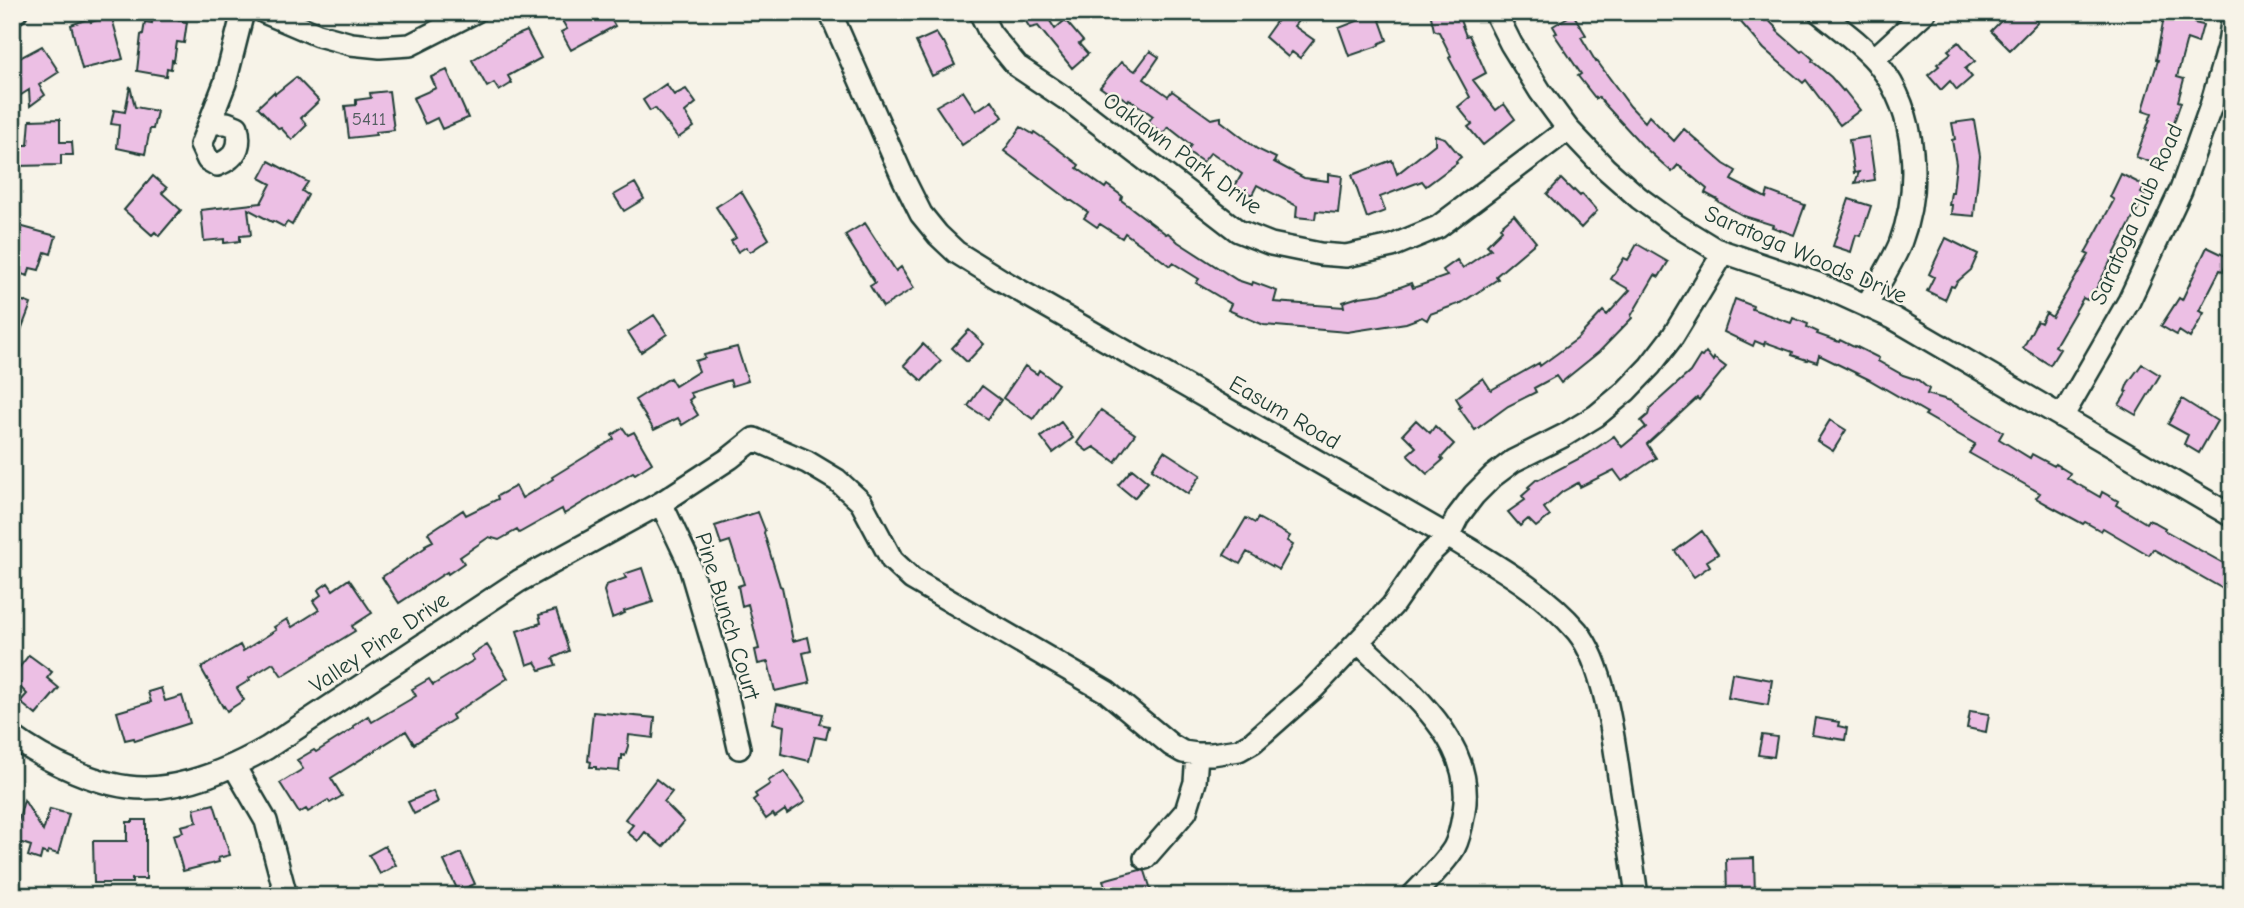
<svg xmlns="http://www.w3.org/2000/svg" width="2244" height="908" font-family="'Comic Neue',sans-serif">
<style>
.building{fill:#ecbfe4;stroke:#1f3d34;stroke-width:2}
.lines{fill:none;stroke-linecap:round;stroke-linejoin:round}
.minor-casing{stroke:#1f3d34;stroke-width:26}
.minor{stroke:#f7f3e8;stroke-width:21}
.labels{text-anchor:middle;stroke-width:5;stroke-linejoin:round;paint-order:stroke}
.number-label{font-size:19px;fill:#525e60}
.street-label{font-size:23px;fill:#1f3d34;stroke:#f7f3e8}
</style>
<rect width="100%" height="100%" fill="#f7f3e8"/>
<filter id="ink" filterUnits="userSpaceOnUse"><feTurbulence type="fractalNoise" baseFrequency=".0143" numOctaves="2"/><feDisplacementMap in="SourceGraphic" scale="14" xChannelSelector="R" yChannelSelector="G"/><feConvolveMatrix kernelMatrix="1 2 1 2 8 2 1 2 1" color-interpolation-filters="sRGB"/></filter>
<g filter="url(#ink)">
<path class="building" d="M557 12H607L615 26 571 50 561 32 567 29Z
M1020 12H1069L1050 21 1055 29 1065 20 1083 41 1079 44 1088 54 1072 68 1038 26 1030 28Z
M1283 12H1286L1298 21 1294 26 1314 40 1300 58 1292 52 1288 57 1265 37Z
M1369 12H1377L1387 40 1380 43 1378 46 1349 56 1339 28 1360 20 1359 16Z
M1430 12H1457L1466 36 1469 35 1486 73 1473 80 1496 110 1504 104 1515 119 1483 145 1468 127 1472 124 1458 107 1470 97 1449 58 1451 56 1439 32 1434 30Z
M1732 12H1761L1778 30 1777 31 1801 52 1803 50 1813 59 1812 61 1831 77 1843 91 1844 90 1860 110 1840 125 1806 80 1803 83 1764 49Z
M2010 12H2028L2038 22 2010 50 1991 31Z
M2165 12H2198L2194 23 2203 25 2198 43 2187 39 2177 77 2184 79 2178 101 2181 102 2164 151 2161 149 2156 164 2136 157 2152 113 2143 110 2158 60H2156L2158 49Z
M1573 14 1586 35 1581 37 1596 62 1597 61 1630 106 1645 122 1649 116 1674 141 1684 129 1724 164 1736 171 1731 180 1766 198 1768 191 1805 205 1794 235 1772 227 1773 225 1744 216 1717 201 1718 200 1705 193 1707 189 1678 165 1672 172 1643 146 1598 97 1596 99 1578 76 1581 74 1554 34 1557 33 1553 26Z
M153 16 187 22 184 43 177 42 174 61 172 60 171 69 167 68 166 76 137 71 141 35 143 34 145 22 152 23Z
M107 17 112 18 123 59 82 69 71 25 90 18 91 22Z
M527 31 541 58 508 76 512 83 499 91 494 83 487 87 472 60 510 38Z
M936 33 942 42H944L955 65 932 76 916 42Z
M1959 42 1975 61 1965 69 1972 77 1957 90 1950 81 1941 90 1928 75 1939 66 1937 64 1951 53 1948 50Z
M42 46 59 72 39 85 45 95 30 106 29 90 18 97 12 88V62Z
M1150 51 1159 57 1144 79 1168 96 1172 91 1211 119 1221 117V121L1257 149 1276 158 1274 162 1304 178 1328 181V174L1342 176 1338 213 1316 211 1315 219 1296 217 1297 206 1257 185 1252 195 1235 186 1242 174 1211 152 1203 162 1187 151 1191 145 1168 127 1163 134 1148 122 1153 116 1129 99 1128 101 1117 94 1114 97 1100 87 1121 62 1135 71Z
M447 70 468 118 442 129 437 118 425 124 413 98 436 88 431 77Z
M296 77 319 101 301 118 307 125 292 140 281 128 279 129 258 107 274 92 275 94Z
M666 84 674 95 686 89 696 103 685 112 694 127 678 138 655 108 650 111 643 100Z
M130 86 135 107 157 111 153 129H150L145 154 117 148 119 125 111 124 114 110 125 112Z
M389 91 394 130 375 132 376 135 349 138 345 106 356 105V100L371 98 370 93Z
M963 91 976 111 992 100 1003 117 962 145 936 106Z
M60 119V142H72L73 155H61V165L17 166V145H28L30 120Z
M1974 120 1980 156 1974 216 1951 214 1952 205H1949L1951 192H1953L1956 164 1952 140 1955 139 1952 123Z
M1021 127 1033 134 1034 132 1050 143 1079 165 1077 168 1105 188 1107 185 1122 196 1121 200 1166 234 1168 233 1173 237 1178 242 1237 280 1252 285 1253 282 1277 291 1274 302 1344 307 1343 302 1359 297 1381 294 1411 283 1413 288 1447 276 1443 270 1457 260 1463 268 1491 249 1487 245 1502 230 1500 227 1514 215 1536 242 1496 276 1498 279 1461 303 1430 314 1427 320 1422 317 1406 323 1347 332 1264 325 1228 310 1231 304 1196 283 1199 279 1173 263 1170 266 1125 233 1122 238 1100 224 1097 227 1084 218 1088 212 1072 201H1069L1064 196 1004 151Z
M1435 135 1445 138 1461 157 1456 161 1457 163 1426 186 1422 181 1380 197 1385 211 1367 218 1352 175 1392 160 1397 174 1435 144Z
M1869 137 1875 180 1855 183 1859 172 1854 173 1849 140Z
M269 161 308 182 302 191 308 195 292 225 287 222 284 227 273 221 272 222 248 209 251 235 240 236V241L224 243V239L204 241 201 210 261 203 271 184 260 178Z
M2121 174 2145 186 2141 193 2145 195 2095 291 2093 290 2087 300 2083 298 2055 346 2060 349 2050 365 2023 348 2037 321 2041 323 2046 313 2052 317 2089 255 2085 253 2114 200 2110 197Z
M153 176 167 188 162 193 181 210 159 236 155 232 152 235 124 210Z
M1561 179 1573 191 1574 190 1580 196 1582 194 1597 211 1581 228 1547 194Z
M635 183 644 199 624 211 614 195Z
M741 191 769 239 750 252 746 247 738 252 731 241 736 238 716 207Z
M1849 199 1871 206 1861 236 1856 235 1851 252 1833 246Z
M865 223 896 271 901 267 914 288 883 307 870 286 875 283 845 235Z
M12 224 56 236 51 254 45 252 39 270 30 268 28 276 12 271Z
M1946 238 1978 254 1971 270 1957 282 1954 287 1951 286 1945 300 1927 291 1934 277 1929 274Z
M1637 244 1668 262 1659 277 1655 275 1631 316 1632 318 1599 352 1568 377 1561 383 1556 376 1534 388 1536 392 1508 406 1475 430 1459 408 1461 406 1456 398 1483 378 1491 390 1539 363 1540 366 1577 339 1603 311 1607 315 1630 290 1611 279 1624 258 1628 260Z
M2207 247 2230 258 2223 271 2220 270 2199 311 2204 313 2190 338 2179 331 2177 335 2161 326 2179 298 2182 300Z
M12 297 31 304 13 351H12Z
M1735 299 1753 306 1752 309 1791 323 1793 318 1808 324 1807 327 1818 332 1817 334 1839 342 1840 340 1854 347 1855 346 1879 358 1878 361 1903 375 1918 380 1929 389 1927 394 1951 401 2003 432 1999 439 2030 458 2032 454 2054 466 2055 464 2070 473 2067 478 2100 497 2102 492 2118 501 2116 505 2146 523 2148 520 2156 523 2165 528 2164 530 2232 568V594L2153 549 2149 555 2103 528 2101 531 2085 522 2083 524 2050 506 2036 498 2040 493 1969 453 1975 444 1925 415 1927 413 1868 379 1819 355 1817 362 1808 359 1807 360 1792 355 1793 352 1765 342 1764 345 1755 341 1753 346 1724 332Z
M654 315 667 334 641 352 628 332Z
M969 330 984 344 967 362 952 348Z
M923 344 941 361 922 381 904 365Z
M737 347 748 381 732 386 730 380 690 393 693 397 689 400 698 415 682 425 678 418 654 430 635 400 670 378 675 386 699 371 695 361 705 358 704 355Z
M1706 352 1713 361 1714 358 1726 367 1699 400 1697 398 1647 444 1656 458 1622 481 1614 470 1580 487 1578 483 1562 492 1544 508 1550 516 1536 527 1528 519 1520 526 1508 512 1525 500 1522 496 1530 489 1528 487 1537 479 1538 480 1588 454 1614 436 1622 447 1646 427 1641 421 1648 415 1650 408 1690 372 1700 356 1702 357Z
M2142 364 2160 375 2136 415 2119 405 2127 392 2125 391 2128 383Z
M1025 366 1037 374 1039 370 1058 384 1033 419 1003 398Z
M982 386 1001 400 988 419 968 406Z
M2182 399 2217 421 2199 453 2184 444 2188 435 2168 424Z
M1101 410 1135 434 1115 462 1094 447 1087 451 1077 443Z
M1416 420 1430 433 1435 426 1454 444 1441 458 1443 460 1427 474 1409 457 1408 454 1416 447 1403 434Z
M1830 420 1846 430 1833 451 1817 441Z
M1061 422 1073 438 1053 453 1041 437Z
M623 428 628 435 634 432 652 463 635 474 633 472 564 514 562 509 519 533 517 530 499 540 489 537 460 557 464 563 448 574 447 572 399 603 382 577 426 547 425 545 433 541 428 533 463 510 466 515 498 499 497 496 516 486 522 498 553 479 552 477 614 439 612 435Z
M1164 451 1201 475 1188 494 1152 469Z
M1132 469 1148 482 1134 498 1118 485Z
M758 512 765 530 764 533 780 586 782 587 793 641 808 637 811 651 803 653 810 683 775 691 768 662 758 664 755 650 759 649 748 604 742 606 738 586 744 584 730 541 721 544 715 526Z
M1246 518 1255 523 1258 518 1290 536 1287 541 1293 545 1279 570 1247 552 1240 564 1224 555Z
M1702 531 1718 554 1707 561 1710 566 1694 577 1675 551Z
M642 568 653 602 624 611 625 613 612 618 604 591 606 585 626 578 624 574Z
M349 579 372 613 352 626 355 631 282 676 273 663 249 678 250 680 237 688 244 700 227 711 224 706 223 707 201 668 240 645 243 651 276 630 274 627 287 619 292 627 319 610 313 601 321 595 318 590 328 583 333 590Z
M556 610 569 651 553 658 556 665 540 670 535 662 527 665 517 631 541 623 539 615Z
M487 645 508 678 452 715 454 719 414 744 406 731 331 778 342 796 330 803 328 800 308 812 306 809 299 813 280 783 303 769 297 760 314 750 316 752 354 728 353 726 368 716 372 722 416 696 412 689 429 679 433 685 474 660 471 655Z
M29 655 52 672 47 678 59 688 36 715 20 702 27 694 18 685 20 683 12 677Z
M1732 673 1772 680 1768 705 1728 698Z
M161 688 165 701 182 696 190 723 135 741 134 738 125 740 117 712 151 702 148 692Z
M777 704 823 714 820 724 829 726 826 739 815 737 809 761 781 754 784 726 773 723Z
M1970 711 1989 714 1986 732 1967 728Z
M593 712 655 718 653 738 629 735 628 746 625 756 622 755V759H620L619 771 596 769V767H590L591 762 588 761Z
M1815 718 1839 722 1838 726 1847 728 1845 740 1812 735Z
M1762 735 1777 737 1774 757 1758 755Z
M784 771 805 802 787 814 785 810 775 817 773 814 766 819 753 800 757 797 755 794 770 784 768 781Z
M656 779 672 792 664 802 684 822 663 847 645 832 638 841 627 832 633 825 625 819Z
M433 791 438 802 414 814 408 802Z
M24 800 43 831 50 809 69 814 58 854 48 851 47 854 42 852 40 860 28 856 31 846 13 840Z
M214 804 230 855 218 858 219 862 183 871 173 835 183 832 181 826 197 822 194 809Z
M133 820H146V879H132V883H94L93 841H127V822H133Z
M385 846 396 865 380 874 369 855Z
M461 853 475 884 458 891 444 861Z
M1754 858 1755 896H1731V894H1727L1726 859Z
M1140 870 1145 871 1153 896H1108L1103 880Z"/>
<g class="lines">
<g class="minor-casing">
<path id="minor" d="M264 12 318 35 351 44 380 47 410 45 475 12
M830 12 904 180 921 214 938 235 956 252 1001 280 1448 536C1493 564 1542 590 1577 631 1605 665 1614 741 1620 784 1626 822 1632 859 1637 896
M980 12 990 33 1017 66 1072 103 1238 231 1271 244 1320 254 1346 256 1392 246 1438 227 1568 129
M1495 12 1511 44 1540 91 1568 129 1605 168 1639 198 1676 225 1715 249 1818 284 1893 318 2232 516
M1819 12C1837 27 1866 47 1879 65 1918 114 1921 188 1900 244 1891 265 1878 285 1867 305
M12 14 16 12
M1874 59 1925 12
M210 123H227L237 127C242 146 236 158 217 165L208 160 201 145 225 83 243 12
M2062 417 2129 301 2181 190 2211 106 2229 43 2232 22
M661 503 688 560 724 682 739 748
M1358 642C1404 687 1476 739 1464 811 1462 823 1460 837 1454 848 1443 866 1427 880 1412 896
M12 736C45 761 103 789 146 788 189 787 230 769 267 748L519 581 661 503 730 458 754 439 807 462 837 480 861 502 892 560 912 579 1107 692 1171 745 1183 752 1197 754H1212L1239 750 1253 742 1313 689 1392 606 1426 557 1448 536 1458 516 1474 495 1493 476 1513 461 1565 435 1596 416 1626 391 1650 366 1673 336 1724 252
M234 766 266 821 286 896
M1145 858 1186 811 1195 782 1197 754"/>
</g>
<use href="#minor" class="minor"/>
</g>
</g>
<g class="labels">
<g class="number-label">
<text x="369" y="125">5411</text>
</g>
<g class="street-label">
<text transform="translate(1183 153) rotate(36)" y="8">Oaklawn Park Drive</text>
<text transform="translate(2136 214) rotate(-66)" y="8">Saratoga Club Road</text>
<text transform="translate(1806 254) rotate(23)" y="8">Saratoga Woods Drive</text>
<text transform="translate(1285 412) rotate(30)" y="8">Easum Road</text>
<text transform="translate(728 616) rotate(73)" y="8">Pine Bunch Court</text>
<text transform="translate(379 642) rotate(-34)" y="8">Valley Pine Drive</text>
</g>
</g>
<rect width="2244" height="908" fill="none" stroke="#f7f3e8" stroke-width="42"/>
<rect x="21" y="21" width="2202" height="866" fill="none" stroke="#1f3d34" stroke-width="2.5" filter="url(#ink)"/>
</svg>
